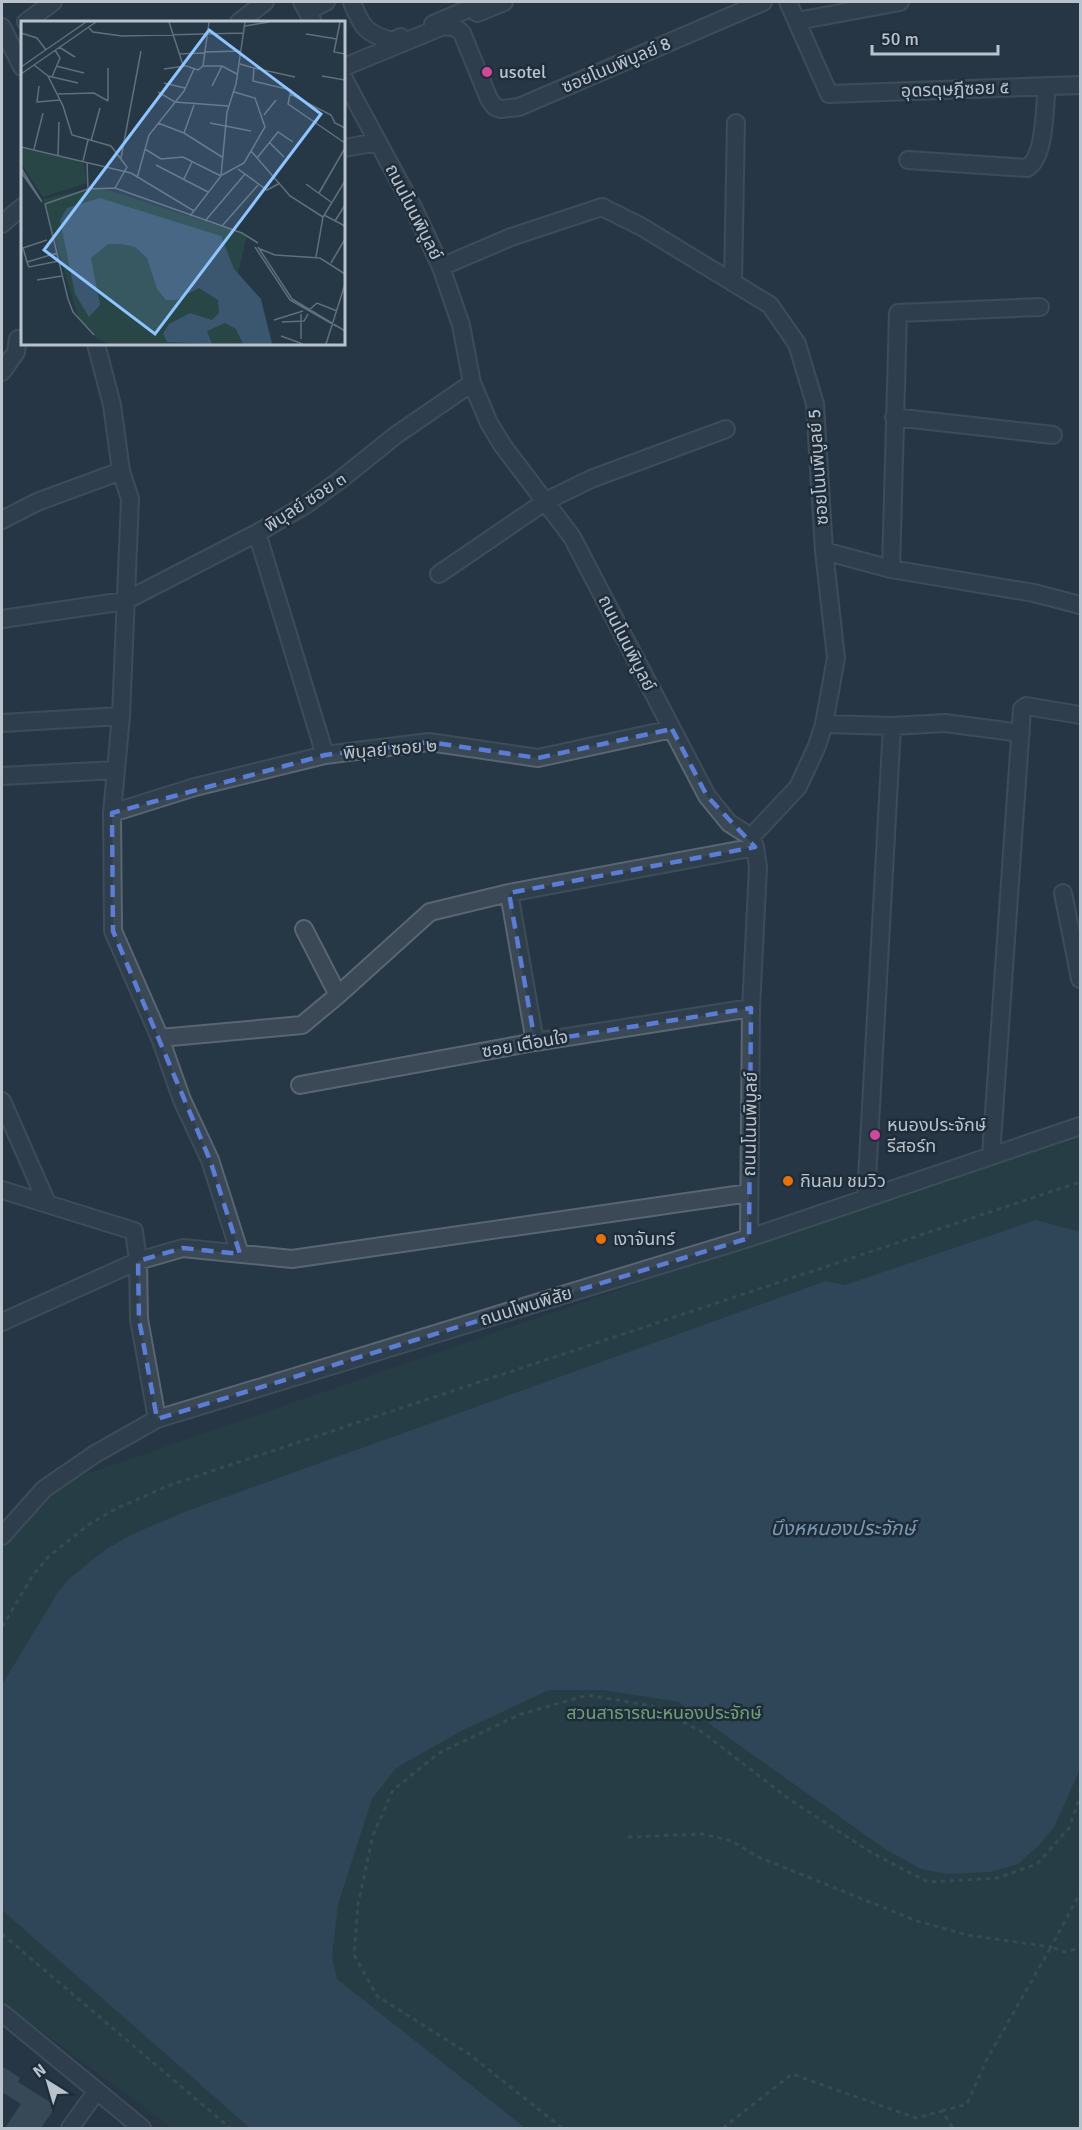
<svg xmlns="http://www.w3.org/2000/svg" width="1082" height="2130" font-family="Signika,'Noto Sans Thai',sans-serif">
<style>
.green{fill:#284646}
.water{fill:#3b576f}
.building{fill:#4c5f6e}
.lines{fill:none;stroke-linecap:round;stroke-linejoin:round}
.minor-casing{stroke:#596672;stroke-width:20}
.path{stroke:#476262;stroke-width:3;stroke-dasharray:4.5 4.5;stroke-linecap:butt}
.minor{stroke:#3b4855;stroke-width:16}
.marked{fill:none;stroke:#5b7dd4;stroke-width:4.5;stroke-dasharray:12 8;stroke-linejoin:round}
.hotel-dot{fill:#d1479c;stroke:#1f2d3a;stroke-width:2}
.food-dot{fill:#e8710a;stroke:#1f2d3a;stroke-width:2}
.labels{text-anchor:middle;stroke-width:5;stroke-linejoin:round;paint-order:stroke}
.street-label{font-size:18px;fill:#b8c3ce;stroke:#1f2d3a}
.poi-label{font-size:18px;fill:#b8c3ce;stroke:#1f2d3a;text-anchor:start}
.park-label{font-size:18px;fill:#6ea074;stroke:#1f2d3a}
.water-label{font-size:20px;font-style:italic;fill:#7797b3;stroke:#1f2d3a}
.inset-road{fill:none;stroke:#606f7c;stroke-width:1.5}
.view{fill:#8ec5fe;fill-opacity:0.15;stroke:#8ec5fe;stroke-width:3}
.inset-edge{fill:none;stroke:#b8c3ce;stroke-width:3}
</style>
<rect width="100%" height="100%" fill="#263746"/>
<path class="green" d="M1080 1130V2128H172L2 2002V1536L44 1489Z"/>
<path class="water" d="M1036 1220 1080 1232V1769L1054 1827 1039 1845 1018 1864 990 1872 947 1874 921 1869 885 1849 679 1702 603 1690H549L461 1731 396 1768 372 1799 338 1904 332 1957 337 1979 525 2128H250L2 1910V1685L58 1592 70 1578 105 1550 131 1535 184 1512 826 1281 845 1285Z"/>
<path class="building" d="M2 2066 20 2078 18 2082 56 2106 41 2128H5L21 2104 2 2092Z"/>
<g class="lines">
<g class="minor-casing">
<path id="minor" d="M302 2 313 22
M352 2C361 26 366 34 392 41L401 37
M788 2 829 94 1080 85
M307 11 326 2
M477 13 504 2
M797 21 900 2
M26 22 53 2
M239 22 265 2
M433 24 485 2
M2 27 22 67
M344 67 441 27C450 26 455 26 462 33L489 99 495 107 501 109 519 107 763 2
M344 79 414 209 441 267 461 325 472 383 489 423 503 446 572 537 707 796 729 823 751 837 755 847 758 867 751 1008 749 1238
M344 148 378 142
M908 160 1027 168C1046 157 1044 107 1047 86
M2 224 22 207
M441 267 511 237 602 207 642 227 770 305 797 344 815 404 824 551 836 658 824 724 817 746 798 787 751 837
M733 281 736 123
M96 344 112 405 121 471 130 499 121 716 112 813 113 931 160 1038 182 1100 210 1160 240 1254
M2 372 16 352 18 339
M894 417 1053 435
M2 520 37 502 121 471
M257 533 325 755
M824 551 891 569 1034 593 1080 605
M891 569 898 313 1040 307
M439 574 546 501 591 479 726 429
M2 619 125 601 257 533 307 504 340 480 396 435 472 383
M2 723 121 716
M824 724 892 726 945 723 1021 733
M2 776 116 770
M112 813 195 787 325 755 429 742 538 758 672 729
M509 893 535 1042
M1063 893 1080 979
M304 929 338 995
M160 1038 302 1025 338 995 430 912 509 893 755 847
M300 1085 535 1042 751 1008
M2 1101 47 1203
M991 1156 1022 709 1026 706 1080 715
M2 1190 134 1231 138 1261 139 1319 157 1419
M866 1197 892 726
M2 1322 138 1261 183 1248 292 1259 749 1193
M2 1536 44 1489 95 1454 157 1419 749 1238 1080 1126
M2 2013 142 2128
M70 2128 96 2092"/>
</g>
<path class="path" d="M2 1627 33 1575 49 1556 88 1525 117 1508 173 1484 1080 1182
M628 1837 702 1834 732 1841 758 1857 917 1921 967 1935 1051 1947 1080 1893
M2 1934 230 2128
M942 2111 967 2104 987 2059 1051 1947 1065 1952 1080 1948
M562 2128 469 2054 377 1996 354 1955 358 1904 373 1835 393 1790 439 1753 521 1714 588 1695 652 1706 702 1732 789 1799 872 1853 928 1882 997 1878 1037 1864 1069 1828 1080 1797
M723 2128 792 2074 916 2118 942 2111 953 2128"/>
<use href="#minor" class="minor"/>
</g>
<path d="M0 0H1082V2130H0ZM672 729 707 796 755 847 509 893 535 1042 751 1008 749 1238 157 1419 139 1319 138 1261 183 1248 240 1254 210 1160 113 931 112 813 325 755 429 742 538 758Z" fill="#263746" fill-opacity=".55" fill-rule="evenodd"/>
<path class="marked" d="M672 729 707 796 755 847 509 893 535 1042 751 1008 749 1238 157 1419 139 1319 138 1261 183 1248 240 1254 210 1160 113 931 112 813 325 755 429 742 538 758Z"/>
<g class="hotel-dot">
<circle cx="487" cy="72" r="6"/>
<circle cx="875" cy="1135" r="6"/>
</g>
<g class="food-dot">
<circle cx="788" cy="1181" r="6"/>
<circle cx="601" cy="1239" r="6"/>
</g>
<g class="labels">
<g class="street-label">
<text transform="translate(616 65) rotate(-23)" y="6">ซอยโนนพิบูลย์ 8</text>
<text transform="translate(955 89) rotate(-2)" y="6">อุดรดุษฎีซอย ๕</text>
<text transform="translate(414 212) rotate(63)" y="6">ถนนโนนพิบูลย์</text>
<text transform="translate(818 467) rotate(-94)" y="6">ซอยโนนพิบูลย์ 5</text>
<text transform="translate(305 502) rotate(-33)" y="6">พิบุลย์ ซอย ๓</text>
<text transform="translate(627 643) rotate(63)" y="6">ถนนโนนพิบูลย์</text>
<text transform="translate(390 749) rotate(-5)" y="6">พิบุลย์ ซอย ๒</text>
<text transform="translate(525 1044) rotate(-10)" y="6">ซอย เตือนใจ</text>
<text transform="translate(750 1124) rotate(-89)" y="6">ถนนโนนพิบูลย์</text>
<text transform="translate(526 1306) rotate(-17)" y="6">ถนนโพนพิสัย</text>
</g>
<g class="poi-label">
<text x="499" y="78">usotel</text>
<text x="887" y="1131">หนองประจักษ์<tspan x="887" dy="21">รีสอร์ท</tspan></text>
<text x="800" y="1187">กินลม ชมวิว</text>
<text x="613" y="1245">เงาจันทร์</text>
</g>
<g class="park-label">
<text x="664" y="1719">สวนสาธารณะหนองประจักษ์</text>
</g>
<g class="water-label">
<text x="843" y="1535">บึงหหนองประจักษ์</text>
</g>
</g>
<g transform="translate(21 21)">
<rect width="324" height="324" fill="#263746"/>
<path d="M0 127 63 142 66 162 22 176 0 142ZM77 166 226 214 217 253 238 276 252 323H88L75 317 57 296 22 178Z" fill="#284646"/>
<path d="M79 177 200 215 213 248 240 278 251 323H222L215 308 204 302 186 310 191 323 146 321 142 313 148 303 169 292 191 299 198 292 197 279 178 267 155 279H145L136 268 126 237 114 226 101 223H87L70 237 79 284 68 296 54 273 39 199 46 187Z" fill="#3b576f"/>
<path class="inset-road" d="M148 1 162 44 177 49 182 45 188 1M319 1 313 31 324 33M224 5 248 1M68 7 72 11 101 15 223 12M0 12 16 17 25 29M285 13 316 18M38 26 54 36M183 31 220 30M158 33 183 32M219 43 233 47 232 60 270 69 267 83 324 122M13 44 27 55 42 85 51 114 90 125 106 146 94 167M35 45 63 52M182 45H201L216 53M0 46 65 1M233 47 274 56M143 48 164 45M0 53 75 1M27 55 57 62M301 55 324 59M31 56 39 37 34 29M143 62 164 67M18 65 16 81 39 79M191 65 201 45M137 71 154 81 207 85M37 73 73 72 87 80M269 73 310 94 314 102 324 107M87 80V47M243 94 255 79M137 102 163 112 201 136M189 102 230 110M163 112 173 84M70 120 79 87M248 121 263 136M0 126 110 152 173 190M13 128 22 92M124 128 140 138 162 136 200 155M230 130 269 175 302 196M37 134 38 101M100 137 120 30M236 137 257 111 272 121M62 140 67 119M66 141 67 168M135 144 187 171M0 147 21 181M217 148 246 169 259 162M0 151 21 181M201 154 223 142 244 106 234 77 213 71M116 157 128 114 163 70 173 48M163 158 171 141M285 163 310 181M298 172 324 127M303 194 324 205M169 195 200 155 206 91 215 63 224 1M184 200 224 153M314 200 324 184M201 205 237 164M234 226 269 279 315 305M237 226 271 278 324 310M239 228 254 234 299 237 324 253M36 232 6 241 8 246 38 240M295 236 302 196 324 160M6 241 2 227 26 219M310 242 324 218M16 259 41 255M287 290 296 282 316 290M280 293V318M253 299 282 290M261 301 283 300 287 293M73 314 52 291 47 278 24 183 67 168 94 167 221 212 237 222M260 315 282 323M305 323 324 263"/>
<path class="view" d="M188 9 300 93 134 313 23 229Z"/>
<rect width="324" height="324" class="inset-edge"/>
</g>
<rect width="1082" height="2130" fill="none" stroke="#b8c3ce" stroke-width="6"/>
<g transform="translate(48 2082) rotate(323)" stroke="#1f2d3a" stroke-width="4.5" paint-order="stroke">
<path d="M0-4.5L10 22L0 15L-10 22Z" fill="#b8c3ce"/>
<text y="-9" font-size="16" font-weight="bold" text-anchor="middle" fill="#b8c3ce">N</text>
</g>
<path d="M872 45v9h126v-9" fill="none" stroke="#b8c3ce" stroke-width="3"/>
<text x="881" y="45" font-size="18" fill="#b8c3ce" stroke="#1f2d3a" stroke-width="4.5" paint-order="stroke">50 m</text>
</svg>
